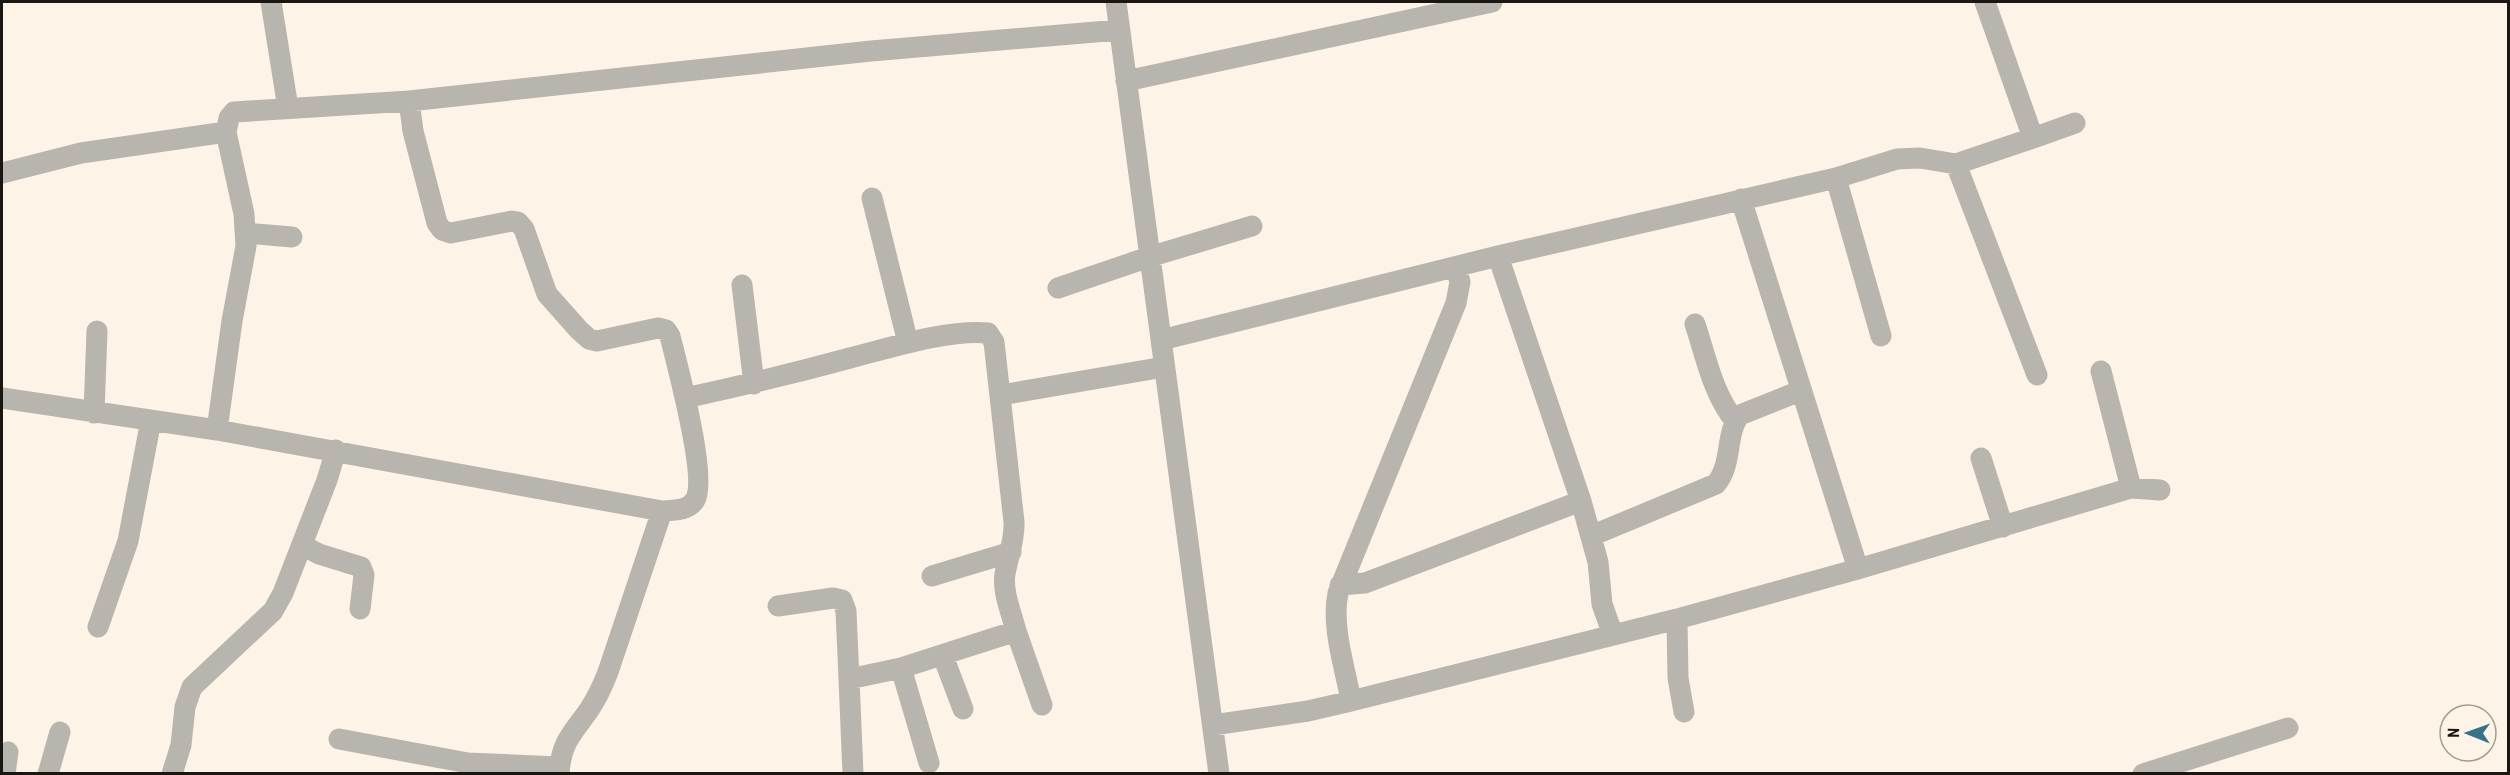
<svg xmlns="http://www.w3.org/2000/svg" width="2510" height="775" font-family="'Roboto Condensed',sans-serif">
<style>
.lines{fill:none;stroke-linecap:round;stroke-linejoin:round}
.minor{stroke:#b8b5af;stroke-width:21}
</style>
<rect width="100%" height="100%" fill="#fdf4e7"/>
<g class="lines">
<path class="minor" d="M271 2 288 108
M1116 2 1219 774
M1126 81 1492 2
M409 101 413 131 437 223 442 230 451 233 512 221 518 222 524 229 547 294 579 330 589 339 597 341 658 328 666 330 670 336C677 364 708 479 695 500 688 511 674 510 662 511L608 672C603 685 597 698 589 710 572 734 561 742 559 774
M2033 138 2075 123
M1956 164 2037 375
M2 173 81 153 226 132
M1836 178 1881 336
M872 198 908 343
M1741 199 1858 569
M246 233 292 237
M1498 256 1581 501 1598 562 1602 604 1613 635
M742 285 754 384
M1058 288 1149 257 1252 226
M1695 324C1706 357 1713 394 1735 421
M1161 340 1498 256 1836 178 1897 159 1920 158 1956 164 2033 138 1985 2
M2101 371 2131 488
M1001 395 1164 367
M2 398 217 430 662 511
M685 398C741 386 795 373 850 358 890 348 948 329 988 333L994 342 1014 522C1015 540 1008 556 1005 574 1002 592 1012 614 1016 631L901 668 849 679 853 774
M94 413 97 331
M217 430 232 321 246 246 244 214 226 132 229 118 234 112 409 101 871 51 1119 30
M1981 458 2003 527
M1591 536 1716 484C1733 464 1725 432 1740 415L1800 391
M302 545 319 554 361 567 364 575 360 609
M932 576 1011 552
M1340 585 1365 583 1581 501
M778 606 833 598 842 600 846 611 849 679
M1677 619 1678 678 1684 712
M98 627 128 541 151 420
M1016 631 1042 705
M943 656 963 709
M901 668 929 763
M1351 701C1345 667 1331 627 1338 593L1456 303 1460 282 1456 268
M1213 725 1308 711 1351 701 1677 619 1858 569 2131 488 2160 490
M339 739 468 763 559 767
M5 774 8 752
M48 774 60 732
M172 774 181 745 185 707 192 687 273 611 283 593 327 480 336 450
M2143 774 2288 728"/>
</g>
<rect width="2510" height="775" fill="none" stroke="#1a1713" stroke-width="6"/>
<g transform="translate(2468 733) rotate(271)"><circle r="28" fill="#fdf4e7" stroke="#a29c92" stroke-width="1.5"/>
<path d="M0-4.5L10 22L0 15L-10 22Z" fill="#37718a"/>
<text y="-9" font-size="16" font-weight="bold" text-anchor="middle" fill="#1a1713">N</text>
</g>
</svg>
